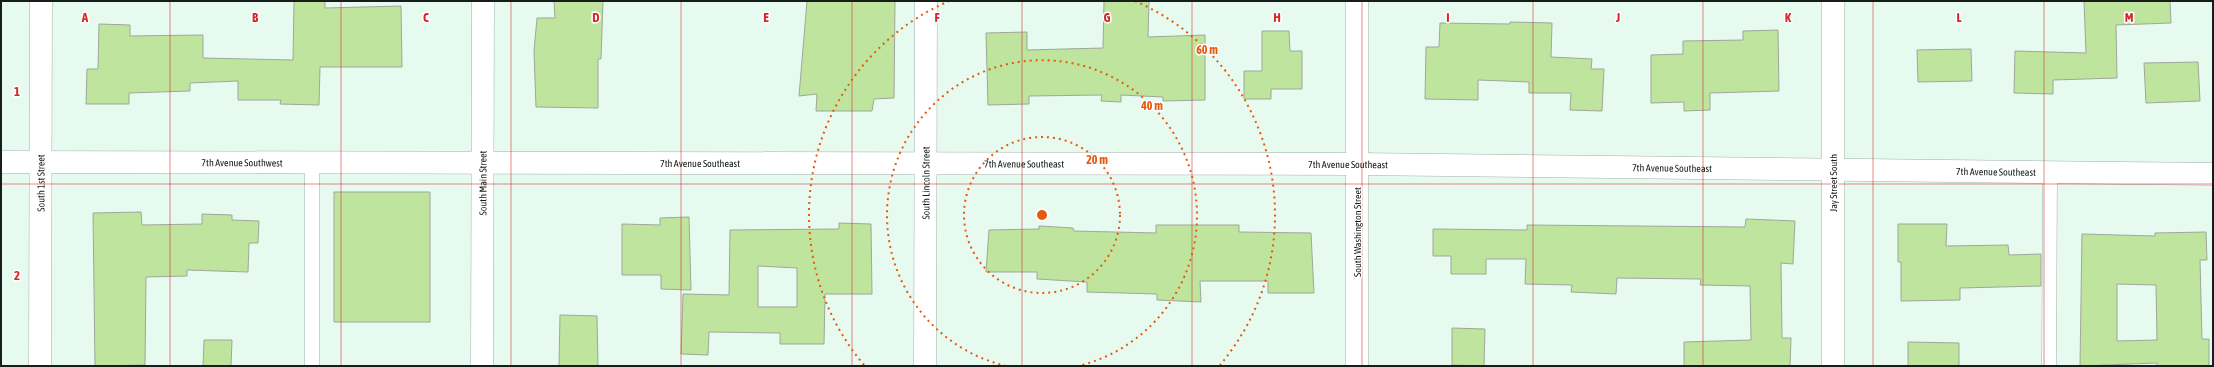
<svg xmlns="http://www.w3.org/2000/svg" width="2214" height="367" font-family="'Asap Condensed',sans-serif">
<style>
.building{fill:#bee49e;stroke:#9fa899;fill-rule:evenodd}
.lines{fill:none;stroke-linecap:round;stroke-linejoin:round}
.lane-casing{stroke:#a1b2aa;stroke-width:15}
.street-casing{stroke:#a1b2aa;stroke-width:23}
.secondary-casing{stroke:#a1b2aa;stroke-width:23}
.lane{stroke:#fff;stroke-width:14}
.street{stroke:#fff;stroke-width:22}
.secondary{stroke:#fff;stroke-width:22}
.grid{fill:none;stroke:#d62828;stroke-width:1;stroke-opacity:0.55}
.ring{fill:none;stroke:#e8590c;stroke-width:2;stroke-dasharray:2 4}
.labels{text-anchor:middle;stroke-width:3;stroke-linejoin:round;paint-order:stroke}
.street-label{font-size:10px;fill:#161d1a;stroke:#fff}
.grid-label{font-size:13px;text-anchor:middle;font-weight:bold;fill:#d62828;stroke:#fff;stroke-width:3;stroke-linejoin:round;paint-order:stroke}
.centre{fill:#e8590c;stroke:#fff;stroke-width:2}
.ring-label{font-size:12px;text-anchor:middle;font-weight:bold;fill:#e8590c;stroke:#fff;stroke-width:3;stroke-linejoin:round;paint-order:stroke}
</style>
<rect width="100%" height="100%" fill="#e7faf0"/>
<path class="building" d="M294 1H325V8L401 6 402 67H320L319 105 280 104 281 100H238V81L190 83V91L129 93V104H86L87 69H98L99 24 130 25V36L203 35V58L293 60Z
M554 1H603L601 59H598V108L536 107 534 51 537 18H555Z
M807 1H895L894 98 874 99 872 111H816L817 94 799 96Z
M1104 1H1149L1148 37 1205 35V100L1163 101V97L1121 95V102L1101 101 1102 95 1029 96V104L988 105 986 33 1027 32V50L1103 48Z
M2084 1H2170L2171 23 2116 25 2117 78 2053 80V94L2014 93 2015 51 2086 53Z
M1510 22 1552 23 1551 57 1592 59 1591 69H1604L1602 111 1570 110 1571 93H1529V82L1478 80V100L1425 99 1426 47H1439L1440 23 1510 24Z
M1778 30 1779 91 1710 93V110L1684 111V102L1651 103V55L1683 54V41L1743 40V31Z
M1262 31H1289L1290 51H1302V89H1271V99H1244V71H1262Z
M1971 49 1972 81 1918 82 1917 50Z
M2198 62 2200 101 2146 103 2144 63Z
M334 192H430V322H334Z
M141 212 142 225 202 224V214L232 215V220L259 221 258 243H249L248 272 187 270V276L146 277 145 365 95 366 93 213Z
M689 217 691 290 661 289V275H622V224L660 225V218Z
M1746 219 1795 221 1793 264 1781 263 1782 338H1791L1790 366H1684V342L1751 340 1750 286 1700 285 1701 279 1617 278 1616 294 1571 292 1572 285 1525 284 1526 259H1486V274H1451V256H1433V229L1527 230V225L1745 227Z
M839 223 871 224 872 294H825L824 344H780V333L709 332 708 355 681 354 683 294 729 295 730 230 839 229ZM758 266 797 268V307H758Z
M1898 224H1947L1946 246 2008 245 2009 255 2041 254V286L1960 288V300L1901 301V262H1898Z
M1156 225H1239V232L1311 233 1314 293H1268V281H1200L1201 302 1157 300V294L1087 292V282L1037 279V272H986L989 230 1039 229V226L1073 228 1074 231 1156 233Z
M2206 232 2207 260H2200L2202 339H2209V366H2157V363L2080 366 2082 234 2155 236V233ZM2117 284 2156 285 2157 340 2117 341Z
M560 315 597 316 598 366H559Z
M1452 328 1485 329 1484 366 1452 365Z
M204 340H232L231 366H203Z
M1908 342 1959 343V366H1908Z"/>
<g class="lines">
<g class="lane-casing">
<path id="lane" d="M312 366V161
M2049 366 2050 174"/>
</g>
<g class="street-casing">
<g id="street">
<path id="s1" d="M1 162 1357 164 2213 174"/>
<path id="s2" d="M40 366 41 1"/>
<path id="s3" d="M925 366 926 1"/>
<path d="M1357 366V1"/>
<path d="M1833 366V1"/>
</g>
</g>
<g class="secondary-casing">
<g id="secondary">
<path id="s4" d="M482 366 483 1"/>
</g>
</g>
<use href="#lane" class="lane"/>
<use href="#street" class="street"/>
<use href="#secondary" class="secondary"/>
</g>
<path class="grid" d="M170 1V366M341 1V366M511 1V366M681 1V366M852 1V366M1022 1V366M1192 1V366M1362 1V366M1533 1V366M1703 1V366M1873 1V366M2044 1V366M1 184H2213"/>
<g class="ring">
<circle cx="1042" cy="215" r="78"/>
<path d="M1006 366A155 155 0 1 1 1078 366"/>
<path d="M864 365A233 233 0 0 1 949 1M1135 1A233 233 0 0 1 1220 365"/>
</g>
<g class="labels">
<g class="street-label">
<text dy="4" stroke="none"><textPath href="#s1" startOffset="241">7th Avenue Southwest</textPath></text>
<text dy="4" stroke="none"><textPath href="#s1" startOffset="699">7th Avenue Southeast</textPath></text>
<text dy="4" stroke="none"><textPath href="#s1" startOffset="1023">7th Avenue Southeast</textPath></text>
<text dy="4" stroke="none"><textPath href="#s1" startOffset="1347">7th Avenue Southeast</textPath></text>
<text dy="4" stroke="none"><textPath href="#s1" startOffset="1671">7th Avenue Southeast</textPath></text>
<text dy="4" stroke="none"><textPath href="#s1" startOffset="1995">7th Avenue Southeast</textPath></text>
<text transform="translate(1833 183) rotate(-90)" y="4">Jay Street South</text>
<text dy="4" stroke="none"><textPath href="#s2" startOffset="183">South 1st Street</textPath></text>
<text dy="4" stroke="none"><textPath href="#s4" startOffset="183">South Main Street</textPath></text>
<text dy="4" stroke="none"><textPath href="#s3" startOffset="183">South Lincoln Street</textPath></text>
<text transform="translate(1357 232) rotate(-90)" y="4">South Washington Street</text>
</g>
</g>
<g class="grid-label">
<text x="85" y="22">A</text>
<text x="255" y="22">B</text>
<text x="426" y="22">C</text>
<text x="596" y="22">D</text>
<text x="766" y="22">E</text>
<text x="937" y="22">F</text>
<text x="1107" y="22">G</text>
<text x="1277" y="22">H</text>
<text x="1448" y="22">I</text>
<text x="1618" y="22">J</text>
<text x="1788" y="22">K</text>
<text x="1959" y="22">L</text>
<text x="2129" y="22">M</text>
<text x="17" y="96">1</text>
<text x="17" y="280">2</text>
</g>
<circle cx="1042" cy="215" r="6" class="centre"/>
<g class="ring-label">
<text x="1207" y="54">60 m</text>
<text x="1152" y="110">40 m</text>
<text x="1097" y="164">20 m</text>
</g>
<rect width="2214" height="367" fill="none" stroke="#161d1a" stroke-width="4"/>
</svg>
